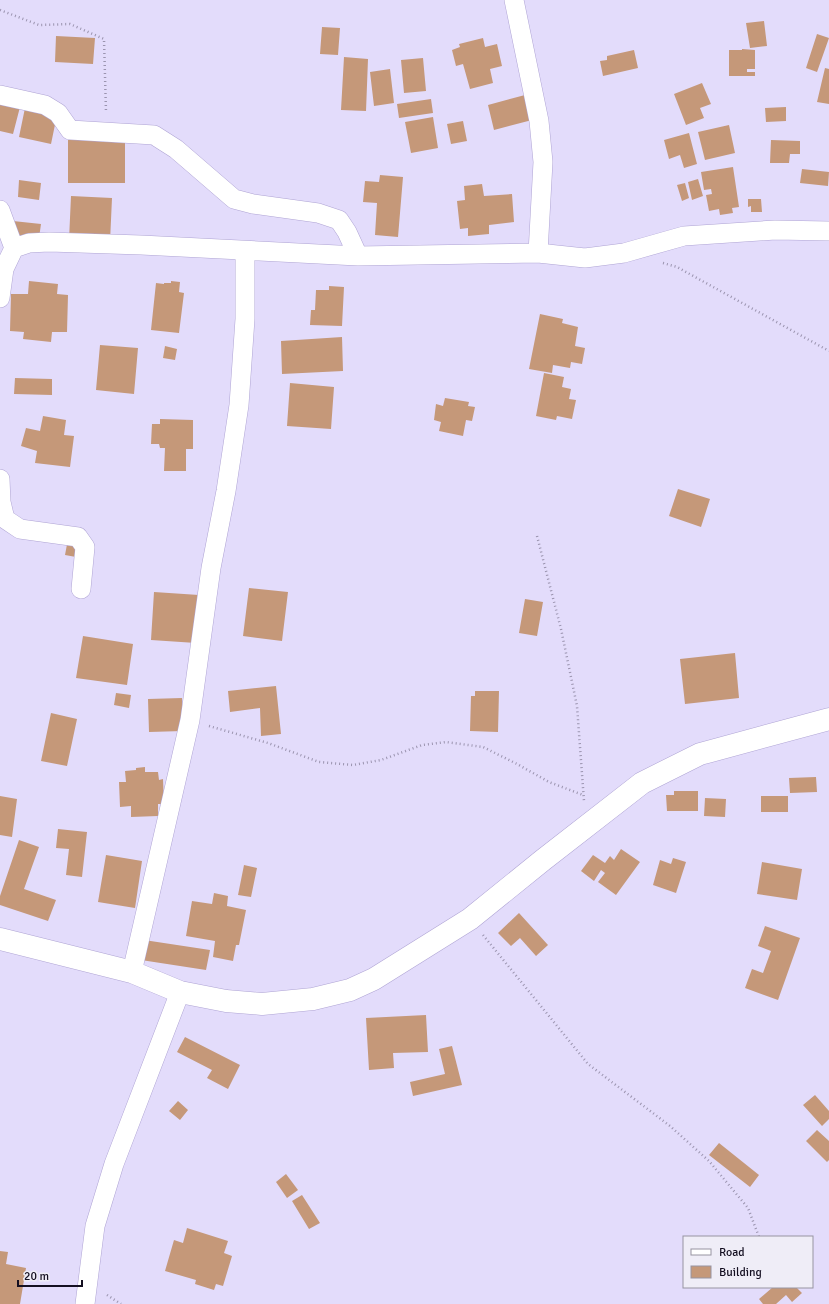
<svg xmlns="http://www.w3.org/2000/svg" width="829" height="1304" font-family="Signika,sans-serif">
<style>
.building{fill:#c59879}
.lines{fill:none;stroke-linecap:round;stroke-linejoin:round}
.minor-casing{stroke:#afa4d4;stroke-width:20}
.tertiary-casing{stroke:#afa4d4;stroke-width:23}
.path{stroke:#9b94af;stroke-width:2.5;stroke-dasharray:1 3;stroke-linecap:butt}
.minor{stroke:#fff;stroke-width:19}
.tertiary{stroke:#fff;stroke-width:22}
</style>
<rect width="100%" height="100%" fill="#e3dcfb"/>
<path class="building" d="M764 21 767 46 750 48 746 23Z
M322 27 340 28 338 55 320 54Z
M817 34 829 38 817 72 806 68Z
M56 36 95 38 93 64 55 62Z
M483 38 485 47 497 44 502 66 490 69 493 83 470 89 463 64 456 66 452 50 460 47 459 44Z
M742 49 755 50V69H747V72H755V76H729V50H742Z
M634 50 638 68 603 76 600 61 607 60V56Z
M344 57 368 59 366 111 341 110Z
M423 58 426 91 404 93 401 60Z
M825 68 829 69V104L817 102Z
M390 69 394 103 374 106 370 72Z
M702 83 711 104 700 108 704 118 686 125 674 94Z
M525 95 532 120 494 130 488 105Z
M431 99 433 113 399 118 397 104Z
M0 102 20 107 13 134 0 131Z
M786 107V121L766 122 765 108Z
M25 108 57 115 51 144 19 137Z
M433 117 438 148 411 153 405 122Z
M463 121 467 141 451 144 447 124Z
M729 125 735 153 705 160 698 132Z
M689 133 697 164 684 168 680 155 669 159 664 140Z
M68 140H125V183H68Z
M771 140 800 141V154H790L789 163H770Z
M733 167 739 207 732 208 733 213 720 215 719 209 709 211 706 195 712 194 711 189 704 190 701 172Z
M802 169 829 172 828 186 800 183Z
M380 175 403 177 398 237 375 235 377 203 363 202 365 181 379 182Z
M698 179 703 196 692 200 688 182Z
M19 180 41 183 39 200 18 197Z
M685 183 689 198 682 201 677 185Z
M482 184 484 196 512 194 514 222 489 225V234L468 236V228L460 229 457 201 465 200 464 186Z
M71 196 112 198 110 242 69 240Z
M748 199H761L762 212H751V206L748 207Z
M13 221 41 224 39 238 12 235Z
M29 281 58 284 57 294 68 295 67 332H52L51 342 23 339 24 332 10 331 11 294H28Z
M171 281 180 282 179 292 184 293 179 333 151 330 156 283 164 284V283H171Z
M329 286 344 287 342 326 310 325 311 310H315L316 290H329Z
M540 314 563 319 562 323 578 327 575 346 585 348 582 364 571 362 570 368 553 365 552 373 529 369Z
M342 337 343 371 282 374 281 341Z
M100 345 138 348 134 394 96 390Z
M165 346 177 349 175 360 163 358Z
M544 373 564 377 562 387 571 389 569 399 576 400 572 419 557 416 556 420 536 416Z
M15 378 52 379V395L14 394Z
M290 383 334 387 331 429 287 426Z
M445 398 469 402 468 406 475 407 472 421 466 420 463 436 439 431 441 422 434 420 436 404 443 406Z
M43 416 66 420 64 435 74 436 70 467 35 463 37 451 21 446 26 428 40 431Z
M160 419 193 420V449H186V471H164L165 448H160L159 444H151L152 424H160Z
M678 489 710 499 701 527 669 516Z
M68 539 79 541 76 557 65 555Z
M249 588 288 592 282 641 243 636Z
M154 592 199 595 196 643 151 640Z
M525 599 543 602 537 636 519 633Z
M83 636 133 644 127 685 76 678Z
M735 653 739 698 685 704 680 659Z
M276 686 281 734 261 736 260 708 230 712 228 691Z
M475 691H499L498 732 470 731 471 696H475Z
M116 693 131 695 129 708 114 705Z
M182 698 183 731 149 732 148 699Z
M51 713 77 719 67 766 41 761Z
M145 767V772H158L159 780 163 779 164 804H158V816L131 817V806L120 807 119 782H126L125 771 136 770V768Z
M816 777 817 792 790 793 789 778Z
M674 791H698V811H667L666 795H674Z
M0 796 17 799 12 837 0 835Z
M761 796H788V812H761Z
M705 798 726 799 725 817 704 816Z
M58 829 87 832 82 877 66 875 69 849 56 848Z
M19 840 39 847 24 889 56 900 48 921 0 905V896Z
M621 849 640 862 616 895 598 882 605 873 601 870 594 881 581 871 593 855 605 863 610 856 614 860Z
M106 855 142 861 135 908 98 902Z
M673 858 686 862 676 893 653 885 660 860 671 864Z
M762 862 802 869 797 900 757 894Z
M244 865 257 868 251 897 238 895Z
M214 893 228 896 227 906 246 910 239 945H236L233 961 213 957 215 941 186 936 192 901 212 904Z
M519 913 548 945 536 956 520 938 511 946 498 933Z
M765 926 800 938 778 1000 745 988 752 969 763 973 771 951 758 946Z
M144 940 210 950 206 970 141 960Z
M426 1015 428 1052 393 1053 394 1068 369 1070 366 1018Z
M185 1037 240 1065 228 1089 207 1078 212 1070 177 1052Z
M452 1046 462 1085 413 1096 410 1082 445 1074 439 1049Z
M815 1095 829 1111V1119L822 1126 803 1105Z
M178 1101 188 1110 180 1120 169 1111Z
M817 1130 829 1141V1160L827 1162 806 1141Z
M719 1143 759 1175 750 1187 709 1155Z
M286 1174 298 1190 287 1198 276 1182Z
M302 1195 320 1223 309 1229 292 1201Z
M187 1228 228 1241 224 1253 232 1256 223 1286 216 1284 214 1290 195 1284 196 1280 165 1271 174 1240 183 1243Z
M0 1251 8 1252 6 1264 26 1268 20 1304H0Z
M773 1287H796L802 1293 792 1302 786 1295 776 1304H763L759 1299Z"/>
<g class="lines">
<g class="minor-casing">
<path id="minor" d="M514 0 539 121 543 162 538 253
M0 95 45 105 58 113 70 130 154 135 176 149 234 199 253 204 318 213 339 220 347 232 358 256
M0 210 14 248
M0 298 4 269 14 248 29 243 49 242 141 245 358 256 538 253 585 258 624 253 684 236 775 230 829 231
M0 479 1 502 5 519 20 529 78 537 85 547 81 589
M132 972 190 720 211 568 226 491 239 405 245 319V251
M85 1304 95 1226 114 1164 180 992"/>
</g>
<g class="tertiary-casing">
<path id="tertiary" d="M0 939 132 972 180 992 226 1001 262 1004 313 999 350 990 374 979 470 919 543 860 642 783 700 754 829 719"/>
</g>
<path class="path" d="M0 10 39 25 70 24 104 39 106 112
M663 263 677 267 829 351
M537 536 561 629 577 706 584 801
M209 726 268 743 319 762 353 765 381 760 422 745 446 742 483 747 517 764 549 782 583 795
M483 935 588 1064 670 1126 709 1161 748 1208 759 1237
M107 1295 121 1304"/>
<use href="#minor" class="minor"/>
<use href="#tertiary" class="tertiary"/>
</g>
<rect x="683" y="1236" width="130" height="52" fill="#efedf7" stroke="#9794a1"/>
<rect x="691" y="1249" width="20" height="6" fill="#ffffff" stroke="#9794a1"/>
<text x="719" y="1256" font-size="12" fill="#140f21">Road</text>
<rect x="691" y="1266" width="20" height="12" fill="#c59879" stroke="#9794a1"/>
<text x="719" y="1276" font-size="12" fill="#140f21">Building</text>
<path d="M18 1280v6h64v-6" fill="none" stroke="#140f21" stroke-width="2"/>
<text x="24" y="1280" font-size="12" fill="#140f21" stroke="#efedf7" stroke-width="3" paint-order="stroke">20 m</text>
</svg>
